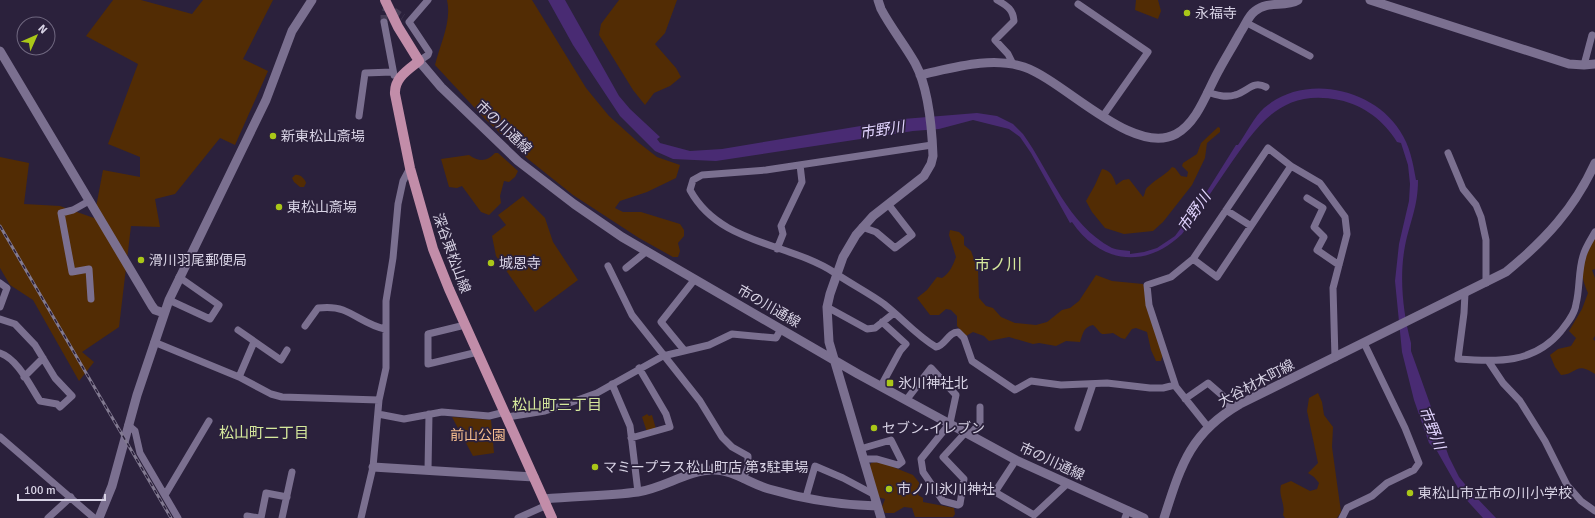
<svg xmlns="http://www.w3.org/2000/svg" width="1595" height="518" font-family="Signika,'Noto Sans JP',sans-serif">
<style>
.green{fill:#522c04}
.water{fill:#492b73}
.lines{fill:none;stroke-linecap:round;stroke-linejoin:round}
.street-tunnel{stroke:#453c55;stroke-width:7;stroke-dasharray:7 3.5;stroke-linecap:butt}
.street{stroke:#7b7090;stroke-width:7}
.secondary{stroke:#7b7090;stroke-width:9}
.primary{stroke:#c28da9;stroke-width:10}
.rail-casing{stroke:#817990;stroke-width:3}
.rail{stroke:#2b213c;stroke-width:1.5;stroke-dasharray:4.5;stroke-linecap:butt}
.poi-dot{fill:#aac718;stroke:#2b213c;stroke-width:1.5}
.labels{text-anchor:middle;stroke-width:3.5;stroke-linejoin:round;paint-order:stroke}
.poi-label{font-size:14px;fill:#d8d3e5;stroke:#2b213c;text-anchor:start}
.street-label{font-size:14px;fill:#d8d3e5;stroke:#2b213c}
.park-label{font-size:14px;fill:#f6bd8f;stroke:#2b213c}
.water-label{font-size:15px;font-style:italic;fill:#e2d4ff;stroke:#2b213c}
.neighbourhood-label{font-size:15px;fill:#d5e89c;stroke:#2b213c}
.quarter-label{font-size:16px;fill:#d5e89c;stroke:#2b213c}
</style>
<rect width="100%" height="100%" fill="#2b213c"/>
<path class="green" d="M113 0H141L192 14 203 0H273L243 59 268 71 235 145 220 138 175 194 155 199 160 227 131 226 119 327 82 352 94 362 79 381 33 300 10 285 0 268V157L29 163 24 204 60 206 94 218 103 170 140 177V157L108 144 138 64 86 36Z
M447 0H532L586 88 609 116 639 143 657 157 680 165 676 178 647 192 620 201 615 208 623 212H641L680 224 684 230V236L678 243 680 251 678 257H673L639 238 573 195 528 159 485 119 435 65C440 44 452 22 447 0Z
M619 0H677L665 33 655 44 676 68 681 77 670 86 654 93 645 105 633 90 599 35 601 24Z
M1136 0H1158L1161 11 1158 19 1135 10Z
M1218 127 1220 128V132L1207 143 1205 158 1192 185 1163 222 1153 231 1124 234 1105 228 1092 212 1086 201 1095 185 1102 169C1111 170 1114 178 1116 185L1123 180 1129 179 1143 197C1146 193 1144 189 1149 186 1156 179 1167 174 1172 167L1175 168 1181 176 1187 177 1188 172 1182 166 1183 163 1197 154 1201 143Z
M495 153H498L518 171 515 177 509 182 504 181 500 196 501 203 489 215 481 212 462 186 457 188 449 187 441 159 469 155C479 162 487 162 495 153Z
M295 175C300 174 305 179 306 183L304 187H300L294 182 292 178Z
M523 196 545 218 553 242 578 280 535 312 496 256 492 236 506 225 498 215Z
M950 230 959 232 964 237V245L971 251 978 270 979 298 986 306 993 308 1001 317 1015 323 1036 325 1047 322 1062 310 1070 308 1079 301 1096 275 1112 281 1143 284 1163 354 1161 361H1156L1151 350 1147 332 1136 328 1132 329 1125 339 1121 338 1113 333C1097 335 1104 335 1093 325 1083 327 1083 334 1080 342L1066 341 1056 346 1039 343 1033 344 1009 337 989 341 984 336 973 332 966 336 957 326V316L951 310 946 309 939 315H930L917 298 927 290 937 277 942 278C950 273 953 265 956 257L949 235Z
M1595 237V269L1592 270 1595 278V336L1593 339 1595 341V374C1575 361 1578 374 1561 375L1555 367 1550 355 1558 349 1571 346 1576 338 1569 331 1582 309 1588 293C1577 270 1584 259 1595 237Z
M1318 393 1322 402 1324 415 1333 427 1332 447 1341 512 1337 518H1285L1283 515C1286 504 1278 496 1281 485L1291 481 1310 491 1317 489 1319 483 1314 477 1308 473 1318 463 1307 411 1309 398Z
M647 414 649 416 652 415 656 429 647 432 642 417Z
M452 417 491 420 494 453 473 456Z
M875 462 883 463 913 475 921 485 918 495 923 498V502L954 508 955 514 953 517H915L912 508 904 507 894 513H885L882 507 885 499 878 497 869 468 871 463Z"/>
<path class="water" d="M548 0H565L619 96 630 109 660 137 657 139 660 143 690 151 722 149 903 119 977 113 997 116 1013 124 1023 134C1051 173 1067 224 1112 248 1117 250 1124 250 1130 251V254L1144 252 1157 248 1175 236 1199 204 1236 145H1238C1246 134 1254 117 1264 108 1304 73 1373 88 1400 131 1410 146 1413 163 1416 180H1418C1418 207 1410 221 1405 246 1399 277 1403 313 1411 343V351L1449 457 1459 477 1474 495 1496 518H1483L1462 495 1437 451 1429 443 1414 400 1402 352 1395 281 1399 244 1409 201 1410 184 1408 165 1401 143 1397 142C1384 121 1364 105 1339 100 1280 88 1257 126 1227 169 1212 191 1197 213 1182 234 1145 270 1100 263 1072 222L1070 223 1031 153 1020 137 1009 129 973 120 939 129 913 131 716 161 673 159 655 151 620 116 573 45Z"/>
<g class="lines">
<path class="street-tunnel" d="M384 22V15L386 10 391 9 403 17"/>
<path class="street" d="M997 0C1007 6 1013 9 1014 21L995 40 1008 54 1013 64
M1078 4 1148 52 1103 116
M384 22 394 75
M1247 23 1310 56
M419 61 428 55 429 52 409 22 428 0
M1584 65 1592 35
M1207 92C1216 95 1226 98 1235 95 1248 92 1252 80 1266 87
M359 116 365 73 392 72
M932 145 766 170 702 175 693 180 690 190C720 245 788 242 835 273 851 284 869 293 884 304 902 318 916 335 936 347 945 346 948 332 958 332L964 338 972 361 1015 390 1031 381 1061 385 1107 383 1150 388H1163L1175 385
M1448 153 1463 189 1476 205 1481 217 1486 240V283
M1307 198 1323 208 1314 227 1324 237 1317 250 1339 265
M89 201 73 210 61 213 72 272 89 269 91 299
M1226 210 1251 226
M862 227 876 232 895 248 912 235 888 204
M777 249 783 234 781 226 802 182 800 165
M1193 259 1217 277 1291 166
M608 266 632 315 700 401 722 437 732 447 748 456V467L743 479
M626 268 647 251
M0 283 7 288 0 307
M1465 293 1464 313 1458 359C1497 362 1534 364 1561 331 1567 323 1575 314 1576 304 1580 289 1578 272 1583 256 1585 248 1591 239 1595 232
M169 300 210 319 219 305 179 277
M827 307 867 329 875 328 894 313
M0 319 15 324 35 345 55 378 72 396 60 407 57 404 40 401C30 386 18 359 0 353
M465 325 428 334V364L478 352
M305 326 318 308C326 307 335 307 343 310 358 316 369 326 385 329
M238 330 281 360 287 350
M154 342 239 377 271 394 282 397 379 400
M684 350 661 322 695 279
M1489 362 1503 383 1520 401 1545 441 1567 485 1581 501 1595 511
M24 377 43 358
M239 377 254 342
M612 384 630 426 638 492
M881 386 900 351 906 344 882 322
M907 399 931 368 956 395 950 423 921 459 923 472 943 501 958 505 960 504 964 479 943 457 966 432
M1185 399 1208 383 1223 396 1231 409
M378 414 404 419 442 412 489 416 505 412
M507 417 545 411 561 406 597 393 663 356 709 345 732 334 776 338 781 329
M128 425 135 431 140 453 178 518
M1208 427 1176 387 1149 305 1147 285 1171 277 1193 259 1268 148 1291 166 1320 183 1345 217 1347 234 1333 288 1335 358
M1078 428 1093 384
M970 434 980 423V407
M0 437 94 518
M631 438 670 427 666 414 639 368
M860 449 891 440 902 462 898 465 877 459H863
M1016 460 995 492 1034 515 1067 484
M428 470 429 414
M165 495 209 421
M806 497 815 466 843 478 873 494
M247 516 259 518
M48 518 71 497
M261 518 266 493 287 497
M282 518 292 472
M361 518 373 467 379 400 386 368V301L393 258 398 204 403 181 410 168
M518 518 547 505
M1125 518 1128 510
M1342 518 1347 508 1372 496 1387 483 1414 470 1419 463 1405 428 1364 343"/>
<path class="secondary" d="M878 0 881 9C891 28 905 45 915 63 928 87 932 129 933 156L931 164 924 176 873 216 856 235 843 257 830 294 827 307 829 342 881 518
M1370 0 1569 64 1584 65 1595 64
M0 51 152 306 155 310 164 313
M419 61 441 87 518 161 574 204 622 237 858 374 1016 460 1144 518
M920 75C953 68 991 56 1024 67 1065 81 1133 157 1176 134 1198 122 1207 91 1219 70 1226 57 1233 46 1240 33 1245 26 1248 16 1255 11 1268 0 1284 8 1298 0
M373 467 534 477
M544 499C575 496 607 496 638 492 664 488 688 470 714 470 733 470 751 484 769 489 803 499 841 505 877 506
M99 518 112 486 137 395 169 300 266 100 292 31 312 0
M1164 518C1181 465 1190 433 1240 404L1506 272C1545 240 1574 209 1595 163"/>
<path class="primary" d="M385 0 398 27 419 61C408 70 394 78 395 94L410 168 433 249 449 289 552 518"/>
<g class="rail-casing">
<path id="rail" d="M0 226 171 518"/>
</g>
<use href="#rail" class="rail"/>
</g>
<g class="poi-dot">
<circle cx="1187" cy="13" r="4"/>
<circle cx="273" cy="136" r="4"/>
<circle cx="279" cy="207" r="4"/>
<circle cx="141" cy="260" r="4"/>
<circle cx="491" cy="263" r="4"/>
<rect x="886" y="379" width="8" height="8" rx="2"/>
<circle cx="874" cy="428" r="4"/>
<circle cx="595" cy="467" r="4"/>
<circle cx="889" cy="489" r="4"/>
<circle cx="1410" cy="493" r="4"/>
</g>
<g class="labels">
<g class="poi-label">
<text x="1195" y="18">永福寺</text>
<text x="281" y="141">新東松山斎場</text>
<text x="287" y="212">東松山斎場</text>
<text x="149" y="265">滑川羽尾郵便局</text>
<text x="499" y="268">城恩寺</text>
<text x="898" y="388">氷川神社北</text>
<text x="882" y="433">セブン-イレブン</text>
<text x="603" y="472">マミープラス松山町店 第3駐車場</text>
<text x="897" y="494">市ノ川氷川神社</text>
<text x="1418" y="498">東松山市立市の川小学校</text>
</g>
<g class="street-label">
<text transform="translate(504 127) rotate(43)" y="5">市の川通線</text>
<text transform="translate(452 253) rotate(70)" y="5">深谷東松山線</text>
<text transform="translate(769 306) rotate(30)" y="5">市の川通線</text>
<text transform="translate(1256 383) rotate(-28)" y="5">大谷材木町線</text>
<text transform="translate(1052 461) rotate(25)" y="5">市の川通線</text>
</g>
<g class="park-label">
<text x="478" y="440">前山公園</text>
</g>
<g class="water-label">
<text transform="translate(882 130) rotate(-9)" y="5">市野川</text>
<text transform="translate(1194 212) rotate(-55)" y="5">市野川</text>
<text transform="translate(1432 428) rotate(68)" y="5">市野川</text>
</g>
<g class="neighbourhood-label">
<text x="557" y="410">松山町三丁目</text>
<text x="264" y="438">松山町二丁目</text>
</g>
<g class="quarter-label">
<text x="998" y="270">市ノ川</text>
</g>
</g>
<g transform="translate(36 36) rotate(45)"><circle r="19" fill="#2b213c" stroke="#706880"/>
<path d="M0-3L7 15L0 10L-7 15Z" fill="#aac718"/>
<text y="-6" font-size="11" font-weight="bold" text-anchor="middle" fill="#d8d3e5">N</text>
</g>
<path d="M18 494v6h87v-6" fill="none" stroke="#d8d3e5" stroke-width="2"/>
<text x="24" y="494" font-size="12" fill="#d8d3e5" stroke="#2b213c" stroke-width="3" paint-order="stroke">100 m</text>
</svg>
